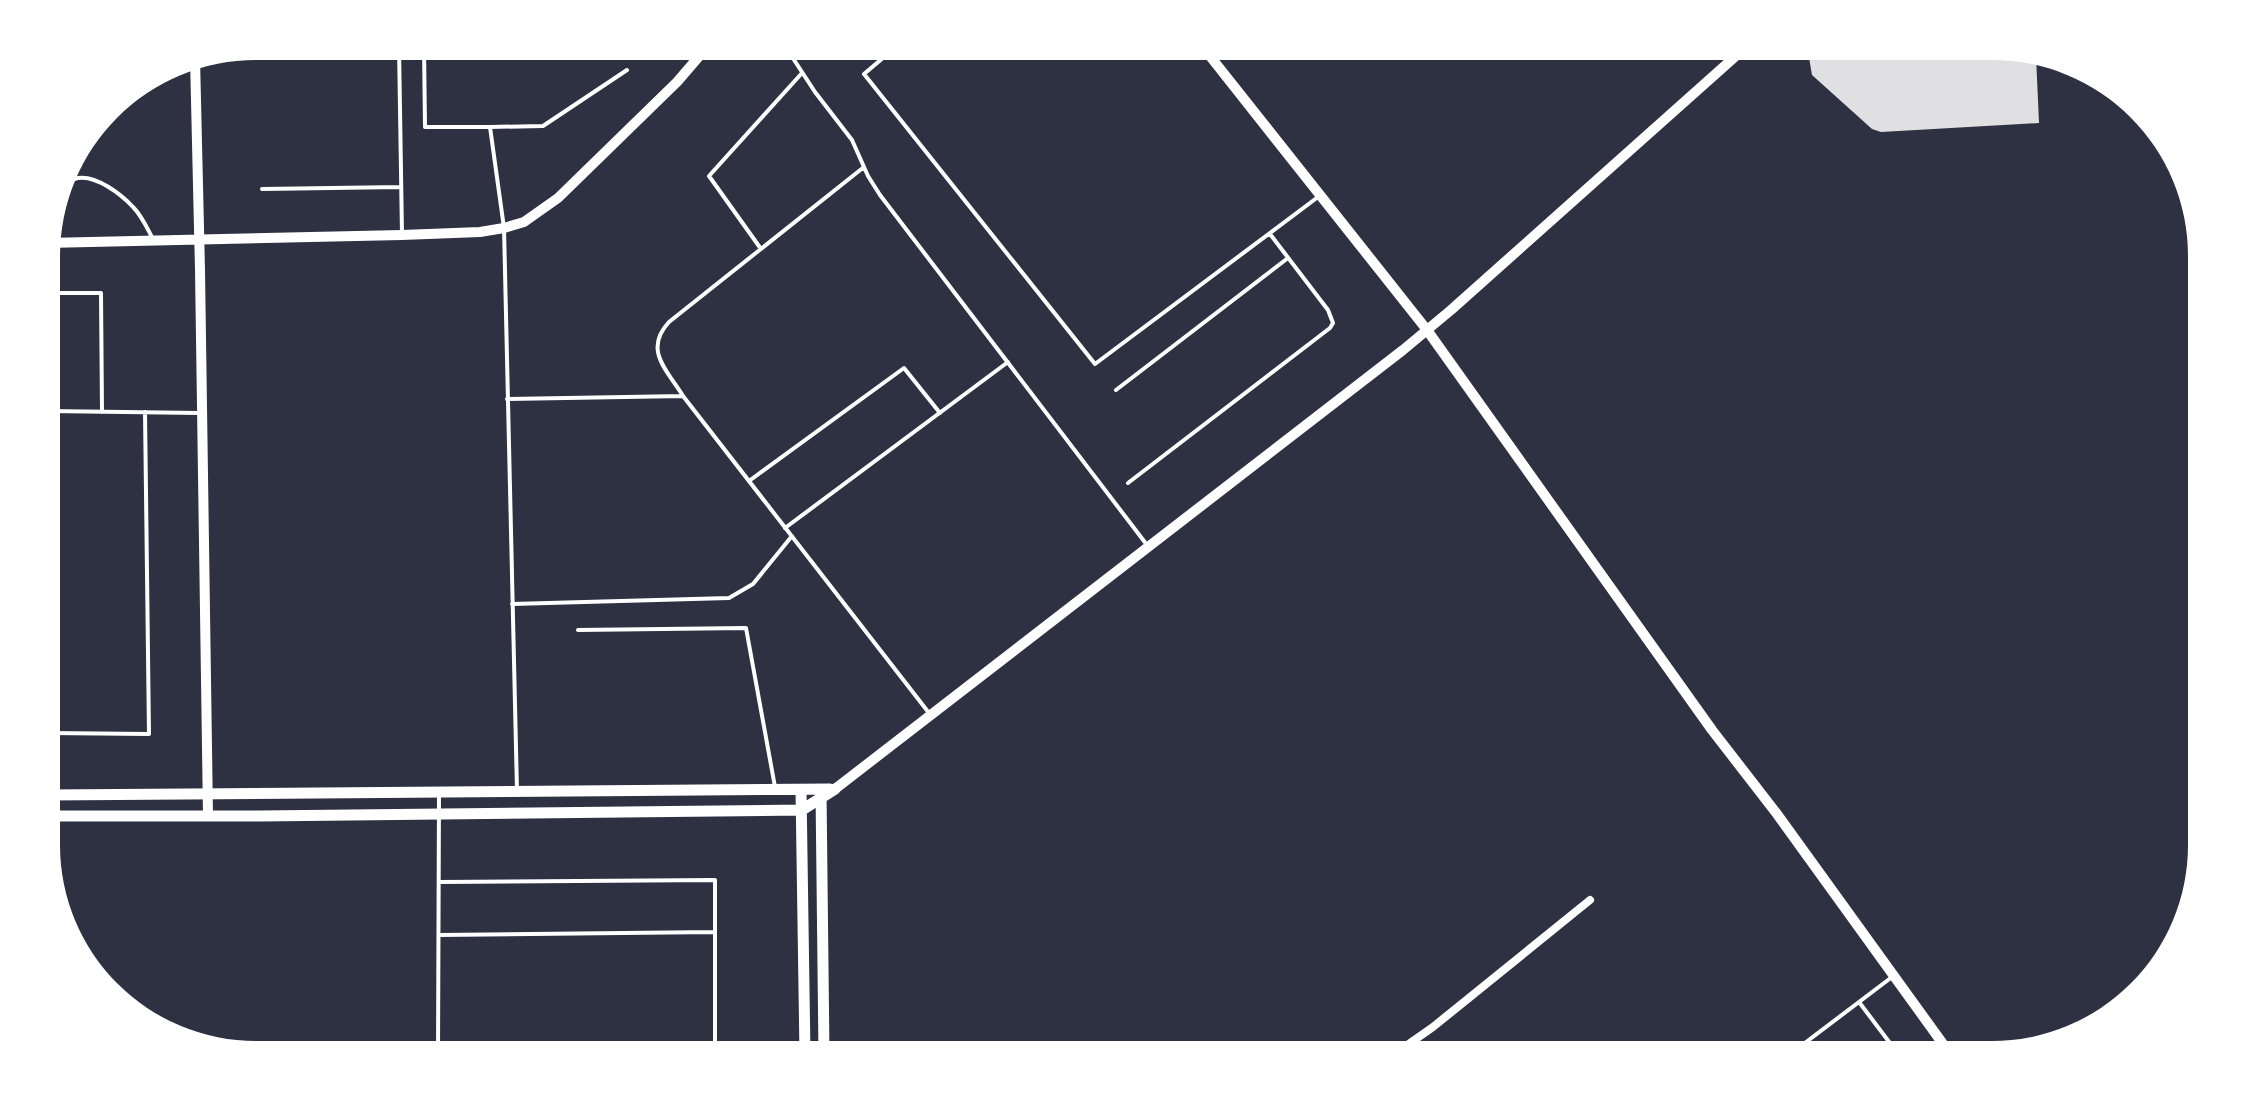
<svg xmlns="http://www.w3.org/2000/svg" width="2248" height="1101" font-family="Helvetica,sans-serif">
<style>
.building{fill:#e0e0e3}
.lines{fill:none;stroke-linecap:round;stroke-linejoin:round}
.service{stroke:#fff;stroke-width:4}
.minor{stroke:#fff;stroke-width:8}
.tertiary{stroke:#fff;stroke-width:10}
.secondary{stroke:#fff;stroke-width:11}
</style>
<rect width="100%" height="100%" fill="#2d3142"/>
<path class="building" d="M1815 46H1992L2036 56 2039 123 1881 132 1872 129 1812 75 1808 52Z"/>
<g class="lines">
<path class="service" d="M399 46 402 235
M424 46 425 127H490L504 228 517 791
M785 46 815 92 852 140 868 176 880 195 1147 545
M897 46 864 74 1095 364 1318 197
M490 127 543 126 627 70
M864 167 669 322C643 350 667 370 683 396L929 713
M61 187C67 184 72 179 78 178 96 175 121 194 133 207 142 216 147 228 153 239
M262 189 401 187
M761 249 709 176 802 73
M47 293H101L102 412
M1116 390 1288 258
M507 399 683 396
M47 411 200 413
M749 481 904 368 940 413
M1128 483 1330 328 1333 323 1328 310 1270 234
M785 528 1008 362
M512 604 729 598 753 584 792 536
M578 630 746 628 775 787
M48 733 149 734 145 412
M439 882 715 880V1055
M439 935 715 932
M1859 1002 1899 1055
M438 1055 439 793
M1789 1055 1892 977"/>
<path class="minor" d="M1393 1055 1433 1027 1590 900"/>
<path class="tertiary" d="M1202 46 1427 330 1712 730 1777 814 1951 1055
M195 58 200 270 208 816
M46 243 402 235 480 232 504 228 524 222 558 198 677 82 708 46
M835 789 1403 350 1451 310 1747 46"/>
<path class="secondary" d="M801 790 805 1055
M821 791 824 1055
M48 795 830 789
M48 816H260L802 810 835 789"/>
</g>
<path d="M0 0H2248V1101H0ZM256 60H1992A196 196 0 0 1 2188 256V845A196 196 0 0 1 1992 1041H256A196 196 0 0 1 60 845V256A196 196 0 0 1 256 60Z" fill="#fff" fill-rule="evenodd"/>
</svg>
